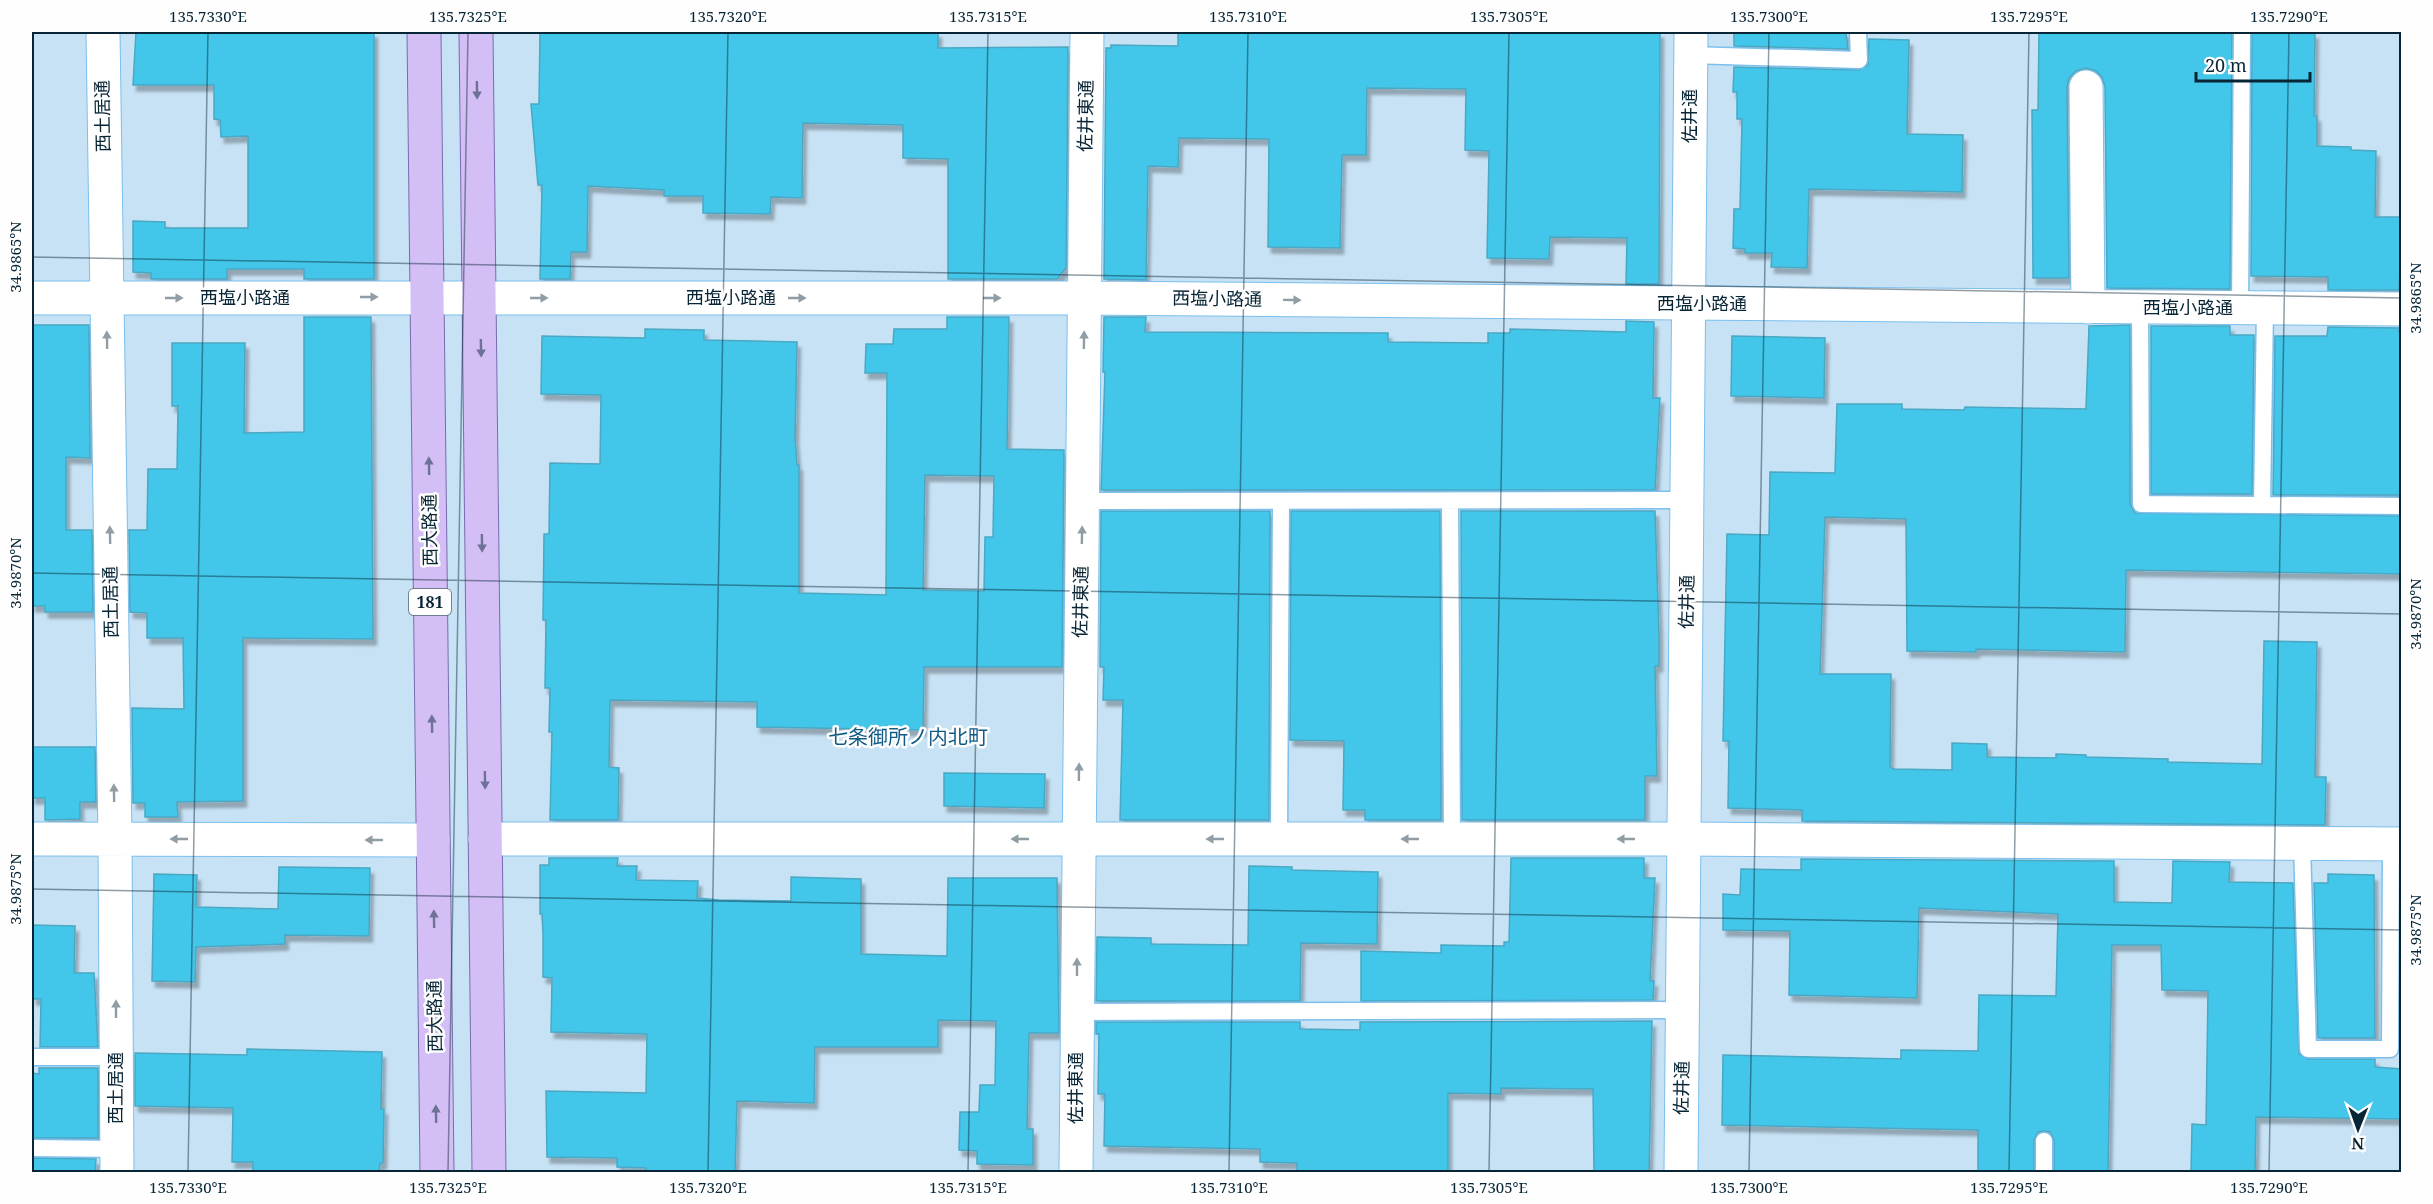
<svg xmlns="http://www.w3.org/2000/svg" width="2433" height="1204" font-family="'Noto Serif','Noto Sans JP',serif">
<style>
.building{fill:#43c6e9;stroke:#4aa8c3;stroke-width:1.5;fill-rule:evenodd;filter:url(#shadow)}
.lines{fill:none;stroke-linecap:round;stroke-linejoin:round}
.lane-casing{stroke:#7bbfed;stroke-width:19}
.street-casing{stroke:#7bbfed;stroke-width:35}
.secondary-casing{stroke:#7bbfed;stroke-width:35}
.primary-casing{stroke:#786caf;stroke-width:35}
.lane{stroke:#fff;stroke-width:16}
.street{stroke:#fff;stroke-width:33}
.secondary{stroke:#fff;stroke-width:33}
.primary{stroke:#d3bef6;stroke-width:33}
.oneway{fill:#6e7296}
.oneway2{fill:#909da5}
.ticks{fill:none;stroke:#082536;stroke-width:1.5;stroke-opacity:0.45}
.labels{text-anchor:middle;stroke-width:5;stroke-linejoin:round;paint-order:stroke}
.shield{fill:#fefefe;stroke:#526672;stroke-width:1.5}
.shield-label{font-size:16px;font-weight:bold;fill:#082536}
.street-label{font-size:18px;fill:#082536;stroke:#fefefe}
.neighbourhood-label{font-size:20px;fill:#105b85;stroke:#fefefe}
.neatline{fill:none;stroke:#082536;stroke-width:2}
.ticks-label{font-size:15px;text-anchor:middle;fill:#082536}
</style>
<defs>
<filter id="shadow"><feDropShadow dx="3.5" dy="6" stdDeviation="1.5" flood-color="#0004"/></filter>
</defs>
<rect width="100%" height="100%" fill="#c7e2f5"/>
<path class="building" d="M136 32H374V279H304V269H227V279H151V273L133 272V221L165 222V228H248V136L221 137 220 120 214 119V85H133Z
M540 32H938V48L1068 47 1066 268 1057 279H948V159L903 158V125L803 123 802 198 771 197 770 214 703 213V196H664V190L588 186 587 252H571L570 279H540L542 185H538L531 104H539Z
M1178 32H1660L1659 284H1626L1627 238 1550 237 1549 259 1487 258 1489 151 1465 150 1466 89 1367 88 1366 155H1342L1340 248 1268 247 1269 139 1179 138 1178 167 1148 166 1146 280 1104 279 1106 48H1111V45L1178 46Z
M1734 32H1846L1848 49 1734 46Z
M2039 32H2232L2230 289 2107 288 2105 87 2102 77 2096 71 2086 68 2076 71 2069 78 2067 87 2069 278H2033L2032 110H2038Z
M2252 32 2315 33 2314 116H2317V146L2351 147V150L2376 151 2375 217H2402L2399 290H2328V277L2251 276Z
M1869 39 1909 40 1907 134 1963 135 1962 192 1809 189 1807 268 1771 267 1772 253H1745V249L1733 248 1734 209H1740L1742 119H1737V92H1733L1734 67 1859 70 1868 65Z
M304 317H371L373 639 243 638V801L177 802 178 817H145V803H133L132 708 184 709 183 638H147V613L130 612 129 530H147L148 469H177L178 406H172V343H245L244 433 304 432Z
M947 317H1009L1007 449 1064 450 1062 667H924L923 730 757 727V702L610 700 609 767 619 768 618 820H550L552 732H549L550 688H545L546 620H543L544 534H549L550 463 600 464 601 395 541 394 542 336 645 338V329L704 330V340L797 342 795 438 797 465H799V593L886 595 887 373H865L866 344H893L894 329H947ZM925 475 994 476 993 537H985L984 591 923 590Z
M1104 317H1146L1145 332 1388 333V342L1488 343V333H1510V329L1626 332V321L1654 322 1653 398H1660L1655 490H1101L1105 372H1103Z
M32 325H89L90 458 66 457V530H92L93 612H45V606H32Z
M2130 325V504L2135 513 2402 516V574L2126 570 2125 652 1976 649V652L1907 651 1906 519 1825 517 1820 674H1891L1890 767 1894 769 1952 770V743L1987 744V757L2056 758V754L2086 755V757L2168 759V762L2262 764 2264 641 2317 642 2315 777H2326L2325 825 1802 821V810L1728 808 1729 741H1723L1727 534 1769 535 1770 472 1835 473 1837 404H1902V409L1964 410 1965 407 2086 409 2089 326Z
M2151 326H2230V335H2254L2252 494H2151Z
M2328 327 2399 328V332H2402V495H2273L2275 336H2327Z
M1732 336 1825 338 1824 398 1731 396Z
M1101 511H1270L1269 820H1120L1123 700H1103L1104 667H1100Z
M1291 511H1440L1441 820H1365V810H1343L1344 741 1290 740Z
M1461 511H1655L1659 635V666H1655L1657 776H1645V820H1462Z
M32 747H95L96 802H80V819L45 820V798H32Z
M944 773 1045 774 1044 808 944 806Z
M549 858H618L617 866H637L636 880 698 881 697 898 719 900 791 901V877L861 879V954L947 956 948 878H1057L1059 1033H1029L1027 1129H1033V1165L977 1164V1151L959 1150 960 1112H979L980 1085H995L996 1021 938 1020V1047H815L814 1103 737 1101 735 1173H646V1168L617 1167V1158L547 1157 546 1091 646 1093 647 1034 551 1032 552 978 543 977V934L542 914H540V865H549Z
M1511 858H1644V878H1655L1650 981H1654L1653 1000 1361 1001V951L1441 953V945L1504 946V942H1509Z
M1801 859 2114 861V902L2172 903 2173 861 2230 862 2229 882 2293 883 2299 1054 2308 1059H2375V1067L2402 1069V1119L2256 1117 2255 1173H2191L2192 1124 2206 1125 2208 991 2162 990 2161 945H2112L2108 1173H2054V1140L2050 1132 2045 1131 2038 1132 2034 1140V1173H1978V1130L1722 1125 1723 1055 1901 1059V1050L1978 1051 1979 995 2056 996 2058 914 1919 908 1917 998 1789 995 1790 931 1723 930V894L1740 895 1741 869 1801 870Z
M1249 866 1292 867V870L1378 872 1377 944 1301 943 1300 1001H1096L1097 937 1151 938V944L1248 945Z
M279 867 370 868 369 936 285 935V944L196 947 195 982 152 981 154 874 197 875 196 907 278 909Z
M2328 874 2374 875 2375 1038H2318L2314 883H2328Z
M32 925 75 926 74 973H94L98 1047H40L41 999H33Z
M1652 1021 1649 1173H1594L1593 1089 1501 1088V1094L1448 1093V1173H1297V1163L1260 1162V1149L1104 1146 1105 1094H1098L1099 1034H1096V1022H1300V1029L1360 1030V1022Z
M247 1049 382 1052 381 1109H384L383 1163H380L379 1173H253V1162H232L233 1108 135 1106V1053L247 1055Z
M39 1068H98V1138H32V1073L39 1074Z
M32 1158 96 1159 95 1173H32Z"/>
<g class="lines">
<g class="lane-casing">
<path id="lane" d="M1690 55 1859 60 1858 32
M2140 307 2141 504 2402 506
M2240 308 2242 32
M1082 501 1688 500
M1450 501 1452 839
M2262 505 2265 308
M1279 839 1281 501
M2302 843 2308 1049H2390L2391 844
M1077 1012 1683 1010
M32 1057H116
M32 1148 117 1149
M2044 1172V1141"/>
</g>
<g class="street-casing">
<path id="street" d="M103 32 115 839 117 1172
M2086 87 2088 307
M32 298H1084L2402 309
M32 839 433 840
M485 839H1684L2402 844
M1076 1172 1087 32"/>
</g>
<g class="secondary-casing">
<path id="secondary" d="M1681 1172 1691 32"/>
</g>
<g class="primary-casing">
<path id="primary" d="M424 32 437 1172
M476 32 489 1172"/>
</g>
<use href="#lane" class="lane"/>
<use href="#street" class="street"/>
<use href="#secondary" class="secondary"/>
<use href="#primary" class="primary"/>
</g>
<defs><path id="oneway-solid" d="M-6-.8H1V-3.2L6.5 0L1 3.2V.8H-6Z" transform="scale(1.5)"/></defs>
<g class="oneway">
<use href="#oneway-solid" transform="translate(477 90) rotate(89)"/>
<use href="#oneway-solid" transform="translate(481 348) rotate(89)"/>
<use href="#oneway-solid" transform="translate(429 466) rotate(-91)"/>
<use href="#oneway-solid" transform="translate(482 543) rotate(89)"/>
<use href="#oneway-solid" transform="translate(432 724) rotate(-91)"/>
<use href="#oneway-solid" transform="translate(485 780) rotate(89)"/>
<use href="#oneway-solid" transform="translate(434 919) rotate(-91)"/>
<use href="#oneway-solid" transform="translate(436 1114) rotate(-91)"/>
</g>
<g class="oneway2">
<use href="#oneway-solid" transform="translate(369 297)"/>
<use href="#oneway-solid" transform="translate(174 298)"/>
<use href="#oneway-solid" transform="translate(539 298)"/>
<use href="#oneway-solid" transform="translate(797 298)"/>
<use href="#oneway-solid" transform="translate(992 298)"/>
<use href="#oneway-solid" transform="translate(1292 300) rotate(1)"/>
<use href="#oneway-solid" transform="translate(107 340) rotate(-91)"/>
<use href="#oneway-solid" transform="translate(1084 340) rotate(-89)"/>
<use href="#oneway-solid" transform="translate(110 535) rotate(-91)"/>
<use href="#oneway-solid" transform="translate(1082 535) rotate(-89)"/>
<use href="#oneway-solid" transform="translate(1079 772) rotate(-89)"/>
<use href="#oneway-solid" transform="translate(114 793) rotate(-91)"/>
<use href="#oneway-solid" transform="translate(179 839) rotate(-180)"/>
<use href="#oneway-solid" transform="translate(1020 839) rotate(-180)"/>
<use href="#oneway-solid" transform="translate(1215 839) rotate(-180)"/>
<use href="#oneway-solid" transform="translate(1410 839) rotate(180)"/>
<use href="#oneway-solid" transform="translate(1626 839) rotate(-180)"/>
<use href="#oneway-solid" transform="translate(374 840) rotate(-180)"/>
<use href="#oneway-solid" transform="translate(1077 967) rotate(-90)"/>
<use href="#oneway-solid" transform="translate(116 1009) rotate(-90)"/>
</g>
<path class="ticks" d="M32 257 2402 298M32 573 2402 614M32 889 2402 930M188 1172 208 32M448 1172 468 32M708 1172 728 32M968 1172 988 32M1229 1172 1248 32M1489 1172 1509 32M1749 1172 1769 32M2009 1172 2029 32M2269 1172 2289 32"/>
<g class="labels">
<rect class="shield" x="409" y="589" width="42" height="26" rx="4.5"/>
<g class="shield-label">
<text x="430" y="608">181</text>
</g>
<g class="street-label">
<text transform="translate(103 116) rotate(-91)" y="6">西土居通</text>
<text transform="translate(1086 116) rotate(-89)" y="6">佐井東通</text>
<text transform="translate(1690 116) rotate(-90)" y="6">佐井通</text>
<text x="245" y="304">西塩小路通</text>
<text x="731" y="304">西塩小路通</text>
<text transform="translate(1217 299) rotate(1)" y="6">西塩小路通</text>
<text x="1702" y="310">西塩小路通</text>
<text x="2188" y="314">西塩小路通</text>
<text transform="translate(430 530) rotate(-91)" y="6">西大路通</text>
<text transform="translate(111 602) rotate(-91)" y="6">西土居通</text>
<text transform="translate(1081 602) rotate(-89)" y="6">佐井東通</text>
<text transform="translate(1687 602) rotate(-89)" y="6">佐井通</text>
<text transform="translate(435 1016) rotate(-91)" y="6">西大路通</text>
<text transform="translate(116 1088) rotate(-90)" y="6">西土居通</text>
<text transform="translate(1076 1088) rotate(-90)" y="6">佐井東通</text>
<text transform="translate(1682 1088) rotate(-89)" y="6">佐井通</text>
</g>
<g class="neighbourhood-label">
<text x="908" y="744">七条御所ノ内北町</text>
</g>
</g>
<rect width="2433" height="1204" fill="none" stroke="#fefefe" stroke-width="66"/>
<g transform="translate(2358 1129) rotate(181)" stroke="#fefefe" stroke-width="4.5" paint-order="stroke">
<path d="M0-4.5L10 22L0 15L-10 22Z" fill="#082536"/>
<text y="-9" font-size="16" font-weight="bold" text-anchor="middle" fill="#082536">N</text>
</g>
<path d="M2196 72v9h114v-9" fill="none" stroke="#082536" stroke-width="3"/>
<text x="2205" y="72" font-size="18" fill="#082536" stroke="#fefefe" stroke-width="4.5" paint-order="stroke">20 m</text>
<rect x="33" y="33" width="2367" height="1138" class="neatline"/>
<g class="ticks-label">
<text x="208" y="22">135.7330°E</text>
<text x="468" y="22">135.7325°E</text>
<text x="728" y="22">135.7320°E</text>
<text x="988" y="22">135.7315°E</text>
<text x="1248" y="22">135.7310°E</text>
<text x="1509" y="22">135.7305°E</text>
<text x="1769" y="22">135.7300°E</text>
<text x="2029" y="22">135.7295°E</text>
<text x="2289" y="22">135.7290°E</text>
<text transform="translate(16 257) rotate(-90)" y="5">34.9865°N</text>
<text transform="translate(2416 298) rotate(-90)" y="5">34.9865°N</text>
<text transform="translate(16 573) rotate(-90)" y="5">34.9870°N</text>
<text transform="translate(2416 614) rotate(-90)" y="5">34.9870°N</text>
<text transform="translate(16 889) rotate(-90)" y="5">34.9875°N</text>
<text transform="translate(2416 930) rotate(-90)" y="5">34.9875°N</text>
<text x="188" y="1193">135.7330°E</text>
<text x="448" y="1193">135.7325°E</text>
<text x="708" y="1193">135.7320°E</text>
<text x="968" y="1193">135.7315°E</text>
<text x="1229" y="1193">135.7310°E</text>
<text x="1489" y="1193">135.7305°E</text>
<text x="1749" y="1193">135.7300°E</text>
<text x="2009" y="1193">135.7295°E</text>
<text x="2269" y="1193">135.7290°E</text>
</g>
</svg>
